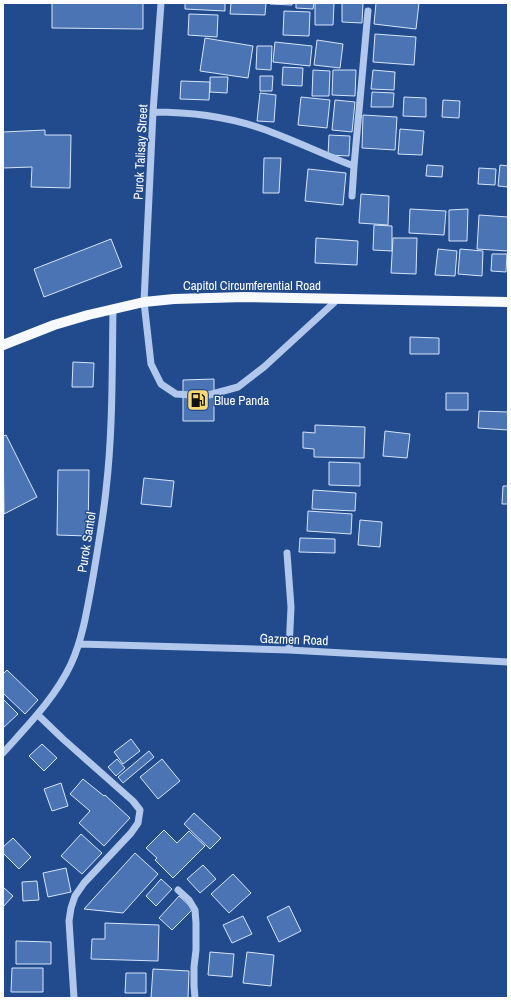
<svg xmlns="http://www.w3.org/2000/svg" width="511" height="1001" font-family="'Archivo Narrow',sans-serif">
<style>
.building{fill:#4b74b5;stroke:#d6e4f9}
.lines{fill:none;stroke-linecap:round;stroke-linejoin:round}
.minor{stroke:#b1c8ec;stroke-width:7}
.major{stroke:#f6f9ff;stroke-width:10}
.labels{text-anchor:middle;stroke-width:3;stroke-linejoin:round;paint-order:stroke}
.street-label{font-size:13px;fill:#fff;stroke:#224b8e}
.poi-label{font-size:13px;fill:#fff;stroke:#224b8e;text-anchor:start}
</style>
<rect width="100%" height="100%" fill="#224b8e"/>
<path class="building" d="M52 3H143V29L52 28Z
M185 3H225V11L185 9Z
M231 3H266L265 15 230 14Z
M270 3H292V5L270 4Z
M296 3H314L313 9 296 8Z
M315 3H334L333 25H315Z
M342 3H363L362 23 342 22Z
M376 3H419L416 29 374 24Z
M284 11 310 12 309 36 283 35Z
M189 14 218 15 217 37 188 35Z
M375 34 416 37 414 65 373 62Z
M205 38 253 46 248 78 200 71Z
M317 40 343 44 340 68 314 65Z
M275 42 312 46 310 66 273 62Z
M257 46H272L271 70 256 69Z
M283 67 303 68 302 86 282 85Z
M313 70 330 71 329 96H312Z
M333 70H356L355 96 332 95Z
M373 70 395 72 394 90 371 89Z
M260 76H273L272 91H260Z
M210 77H228L227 93 210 92Z
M181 81 210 82 209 100 180 99Z
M372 92 394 93 393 107H371Z
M260 93 276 95 274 122 257 121Z
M301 97 330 100 327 128 298 125Z
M404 97 426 98V117L403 116Z
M335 100 355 102 352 132 332 130Z
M443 100 460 101 459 118 442 117Z
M363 115 397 117 395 150 362 148Z
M400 129 424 131 422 155 398 154Z
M45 130V135H71L70 188 31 187 32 167 3 168V132Z
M329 135 350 136 349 156 328 155Z
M264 158H281L279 193H263Z
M427 165 443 166 442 177 426 176Z
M500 165 508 166V187L498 186Z
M479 168 496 169 495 185 478 184Z
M308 169 346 173 343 205 305 201Z
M361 194 389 196 388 225 359 223Z
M410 209 446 211 444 235 409 233Z
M468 209 467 241H449V210Z
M479 215 508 217V251L477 249Z
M374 225 392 226V251L373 250Z
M316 238 358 241 357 265 315 263Z
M393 238H417L416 274 391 273Z
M111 239 122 267 44 297 34 269Z
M438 249 457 251 455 276 435 275Z
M460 249 483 251 482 276 458 274Z
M492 254H507L506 272 491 271Z
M410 337 439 338V354H410Z
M73 362 94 363 93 387H72Z
M214 379V421H183V380Z
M446 393H468V410H446Z
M479 411 508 412V430L478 428Z
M315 425 365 427 364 458 314 457V449L303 448V432L315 433Z
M385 431 410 434 407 458 383 456Z
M6 435 37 497 4 514 3 436Z
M329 462 360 463V486L329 485Z
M58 470H89L88 536 57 535Z
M144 478 174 481 171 507 141 504Z
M503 486H508V504H502Z
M313 490 356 493 355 511 312 509Z
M308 511 352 514 351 534 307 531Z
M360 520 382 522 380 547 358 545Z
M300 538 335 539V553L299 552Z
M7 670 38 700 25 714 3 693V674Z
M3 699 18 714 3 728Z
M131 739 140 751 123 764 114 752Z
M42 744 57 758 44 771 29 756Z
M149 751 154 757 123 783 118 777Z
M117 759 125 768 116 776 108 767Z
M162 759 180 781 158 799 140 777Z
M83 779 104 796 105 795 130 818 104 846 79 823 90 811 70 794Z
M61 783 68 806 52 811 44 789Z
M194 813 221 838 210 849 184 824Z
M164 830 177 843 189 831 205 846 173 878 155 860 157 858 146 848Z
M81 834 102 853 82 874 61 856Z
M13 838 31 857 19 869 3 853V847Z
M135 853 158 874 123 913 84 909Z
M203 865 216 879 200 893 187 879Z
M66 868 71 892 48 897 43 873Z
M233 874 251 893 229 913 211 894Z
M161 879 172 889 156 906 146 896Z
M37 881 39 900 23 901 22 882Z
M3 887 13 896 3 907Z
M179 896 193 909 172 930 159 918Z
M289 906 301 931 279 942 267 917Z
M243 916 252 934 232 943 223 925Z
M105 923 159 925 158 961 91 959 92 939H105Z
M16 941 51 942V964H16Z
M210 952 234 954 232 977 208 975Z
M247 952 274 955 271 986 243 983Z
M12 968H43V992H11Z
M153 969 189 971 188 998H151Z
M126 973H146V993H125Z"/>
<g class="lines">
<path class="minor" d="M161 3 153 112 144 302 151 364 161 384 176 394 205 396 238 387 264 367 338 299
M153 112C190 112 229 117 263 129 291 139 318 152 346 163L354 166 352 196
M354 166 368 11
M287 553 291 607 289 650
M79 644 289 650 508 662
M38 715 63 739 133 801 140 810 138 823 131 833 84 883 75 896 71 908 69 921 74 998
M3 753C28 725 55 698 71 664 83 638 88 605 93 577 98 548 103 519 106 490 113 430 112 369 113 309
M178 890 189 900 195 910 196 923V950L194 967V986L195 998"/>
<path class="major" d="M3 345 54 325 88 315 144 302 174 299 245 297 508 302"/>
</g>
<defs>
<g id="fuel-square" transform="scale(1.15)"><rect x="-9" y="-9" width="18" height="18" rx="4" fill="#f7d974" stroke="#224b8e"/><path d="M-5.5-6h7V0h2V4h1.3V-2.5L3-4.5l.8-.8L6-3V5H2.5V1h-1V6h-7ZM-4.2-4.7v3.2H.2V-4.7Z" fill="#111"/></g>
</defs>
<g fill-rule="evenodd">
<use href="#fuel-square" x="198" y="400"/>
</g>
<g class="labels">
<g class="street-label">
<text transform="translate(140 152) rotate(-87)" y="5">Purok Talisay Street</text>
<text x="252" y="290">Capitol Circumferential Road</text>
<text transform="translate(86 542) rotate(-81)" y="5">Purok Santol</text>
<text transform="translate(294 639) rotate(2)" y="5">Gazmen Road</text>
</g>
<g class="poi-label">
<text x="214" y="405">Blue Panda</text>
</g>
</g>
<rect width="511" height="1001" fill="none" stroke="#ffffff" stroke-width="8"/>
</svg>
